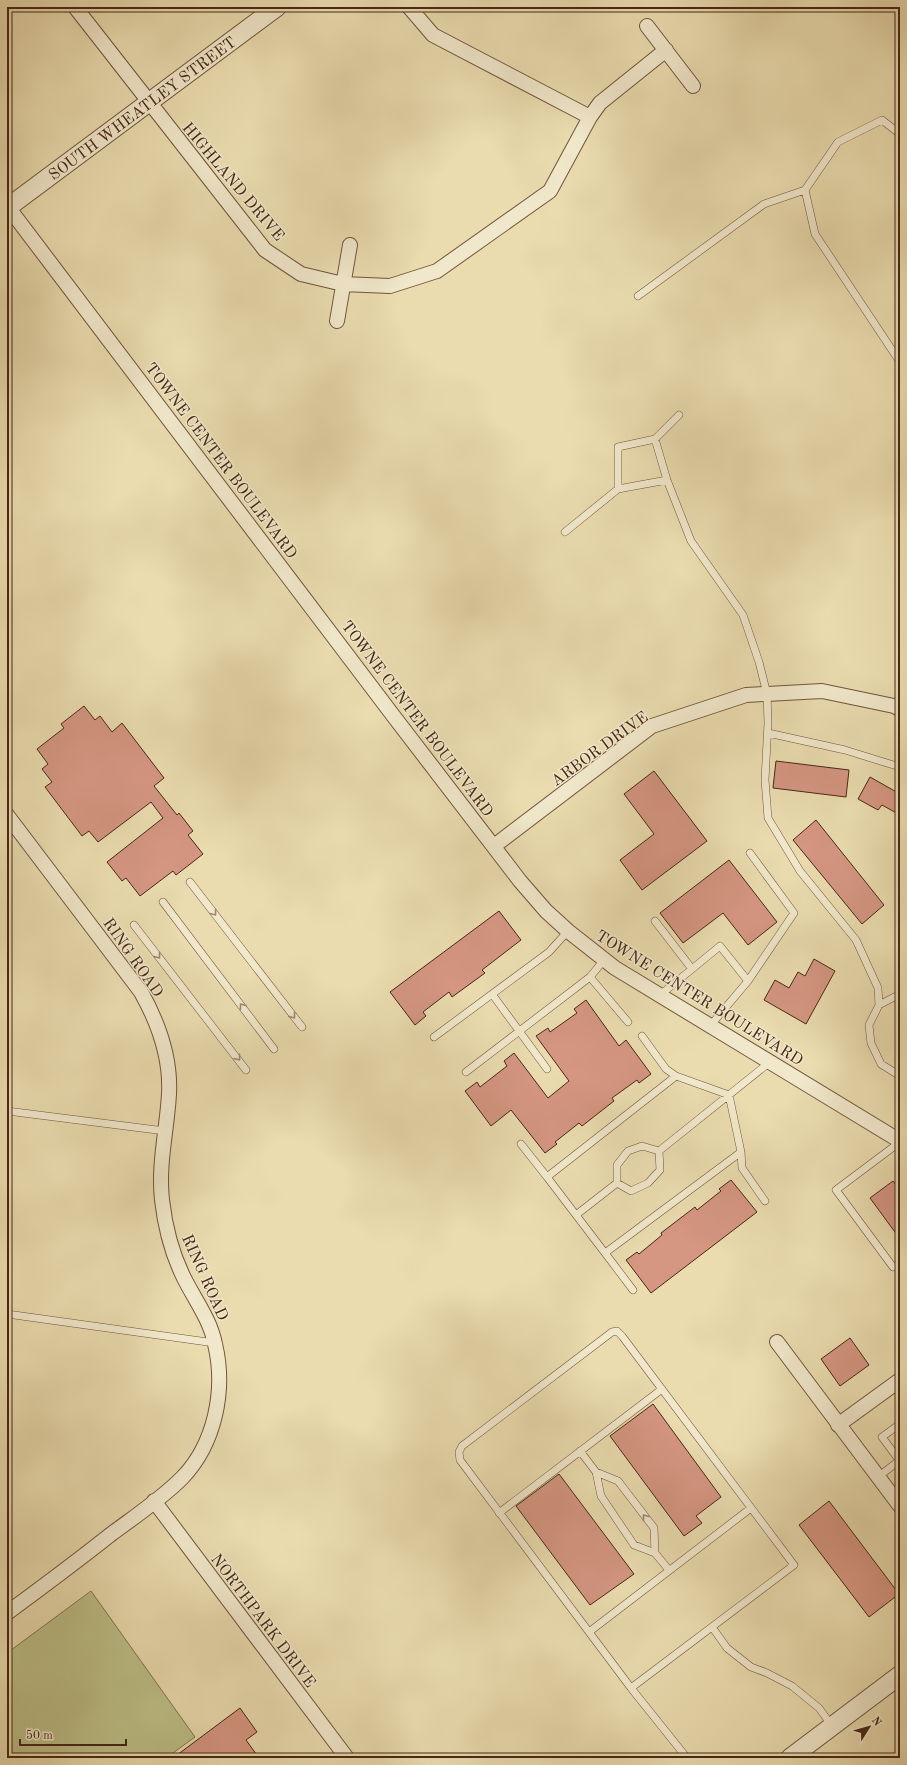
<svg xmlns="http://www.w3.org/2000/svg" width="907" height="1765" font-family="'Old Standard TT',serif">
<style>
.green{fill:#bdbf87;stroke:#82734f}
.building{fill:#d59682;stroke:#462717}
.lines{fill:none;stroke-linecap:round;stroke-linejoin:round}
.service-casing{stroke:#6f543d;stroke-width:8}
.minor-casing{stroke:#6f543d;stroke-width:16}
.tertiary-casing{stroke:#6f543d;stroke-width:20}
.service{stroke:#f1e8cb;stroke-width:7}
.minor{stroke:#f1e8cb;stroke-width:14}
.tertiary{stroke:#f1e8cb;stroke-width:18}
.oneway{stroke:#9c8871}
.labels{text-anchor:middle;stroke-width:3;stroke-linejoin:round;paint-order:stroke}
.street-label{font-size:16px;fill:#462717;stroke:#f1e8cb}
</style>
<rect width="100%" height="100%" fill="#eadcaf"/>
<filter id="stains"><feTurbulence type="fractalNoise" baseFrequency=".005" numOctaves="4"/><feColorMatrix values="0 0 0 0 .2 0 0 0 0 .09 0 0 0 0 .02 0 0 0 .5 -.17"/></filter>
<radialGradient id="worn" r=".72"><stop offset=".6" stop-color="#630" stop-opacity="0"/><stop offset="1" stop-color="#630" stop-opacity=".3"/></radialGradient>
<path class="green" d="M91 1591 195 1737 166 1758H7V1653Z"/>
<path class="building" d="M84 706 95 720 100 716 112 732 122 723 164 778 154 786 177 815 179 813 193 831 188 835 203 854 176 875 173 871 140 896 126 878 122 881 107 862 163 818 151 802 98 842 89 831 82 836 45 787 52 782 42 769 48 764 37 749 64 728 61 724Z
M776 761 849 770 846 797 773 788Z
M654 771 707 841 642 890 620 860 654 834 624 794Z
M870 777 900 794V815L882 805 878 810 858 799Z
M816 820 884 905 862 924 793 840Z
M729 860 777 922 748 945 723 913 683 943 660 913Z
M499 911 521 940 482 970 485 973 452 997 449 992 423 1012 426 1016 415 1025 390 992Z
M814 959 835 971 806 1024 764 1000 775 980 789 988 798 972 805 976Z
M586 1000 619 1046 626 1040 651 1074 639 1083 637 1080 612 1098 614 1101 582 1126 579 1123 555 1142 557 1144 545 1153 511 1110 491 1126 465 1091 477 1082 480 1087 507 1066 504 1061 514 1053 548 1098 569 1081 536 1036 548 1028 550 1032 577 1013 574 1009Z
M731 1180 757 1212 651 1293 626 1260 637 1252 639 1254 662 1235 661 1233 695 1207 697 1210 721 1191 719 1189Z
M893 1181 900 1190V1239L870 1198Z
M850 1338 869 1365 840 1386 821 1359Z
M653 1404 721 1497 696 1516 702 1523 684 1536 610 1436Z
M559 1474 634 1574 590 1605 516 1506Z
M829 1501 899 1594 869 1617 799 1525Z
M240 1708 257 1732 246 1740 259 1758H173Z"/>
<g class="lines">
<g class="service-casing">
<path id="service" d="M805 190 815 234 900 362
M638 296 764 204 805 190 838 142 882 120 900 134
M679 415 655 439 667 480 691 541 743 615 759 662 767 694 768 723 765 780 768 818 800 871 856 940 878 988 879 1005 869 1025 871 1043 881 1064 900 1076
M655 439 618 447V489L667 480
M565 532 618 489
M768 733 845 750 900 767
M190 882 302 1027
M163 902 274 1049
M655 921 692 969 660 995
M134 925 246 1070
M692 969 720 946 748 981
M590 977 628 1022
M492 994 547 1069
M879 1005 900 994
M710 1026 748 981 794 913 750 853
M642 1036 666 1069 676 1076 547 1177 576 1215 617 1183 631 1191 648 1183 660 1170 659 1151 770 1062
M434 1037 549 952 568 931
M466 1072 590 977 604 960
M676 1076 729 1095 741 1152 742 1168 765 1201
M7 1111 165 1131
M521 1144 547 1177
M617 1183V1165L628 1151 642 1146 659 1151
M576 1215 605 1253 741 1152
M605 1253 633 1290
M893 1267 836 1190 900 1142
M7 1314 215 1343
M580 1451 596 1472 601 1496 634 1545 655 1553 669 1570
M899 1460 882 1437 900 1424
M596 1472 618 1481 654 1528 655 1553
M878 1477 900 1460
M499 1513 662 1389
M712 1627 727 1648 751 1667 767 1673 792 1686 819 1708 832 1726
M589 1632 751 1508
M631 1688 794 1565 622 1336 617 1331 612 1332 462 1446 459 1452 460 1460 631 1688 687 1758"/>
</g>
<g class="minor-casing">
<path id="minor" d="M75 7 265 250 301 274 343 284 390 286 437 271 550 191 590 117 600 103 666 50
M409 7 433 35 590 117
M647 26 693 86
M8 207 395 718 520 881 546 911 568 931 615 968 900 1141
M337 321 350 245
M7 815 141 992C159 1024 171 1057 169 1094 167 1130 158 1164 162 1200 165 1226 172 1254 184 1278 195 1300 210 1319 215 1344 226 1390 215 1444 182 1478 160 1500 134 1517 110 1535 76 1562 41 1588 7 1613
M494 846 652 726 746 695 822 691 894 706 900 709
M777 1342 900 1506
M838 1425 900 1380
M154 1501 347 1758"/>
</g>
<g class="tertiary-casing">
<g id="tertiary">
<path id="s1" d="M7 208 277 7"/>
<path d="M790 1758 900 1675"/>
</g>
</g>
<use href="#service" class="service"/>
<use href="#minor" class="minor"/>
<use href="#tertiary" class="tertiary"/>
</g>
<defs><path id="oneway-chevron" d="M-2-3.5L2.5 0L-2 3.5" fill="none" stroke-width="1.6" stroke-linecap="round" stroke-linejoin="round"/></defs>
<g class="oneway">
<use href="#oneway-chevron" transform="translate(214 913) rotate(52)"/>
<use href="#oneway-chevron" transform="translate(158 956) rotate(52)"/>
<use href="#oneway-chevron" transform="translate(242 1006) rotate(-127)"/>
<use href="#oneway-chevron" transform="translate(293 1016) rotate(52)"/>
<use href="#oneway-chevron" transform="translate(238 1058) rotate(52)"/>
<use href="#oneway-chevron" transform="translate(645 1517) rotate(-127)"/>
</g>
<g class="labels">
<g class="street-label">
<text dy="6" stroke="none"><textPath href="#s1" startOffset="168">SOUTH WHEATLEY STREET</textPath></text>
<text transform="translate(234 181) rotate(50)" y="6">HIGHLAND DRIVE</text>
<text transform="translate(222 460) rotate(53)" y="6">TOWNE CENTER BOULEVARD</text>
<text transform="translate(418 718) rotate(53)" y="6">TOWNE CENTER BOULEVARD</text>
<text transform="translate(599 748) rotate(-36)" y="6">ARBOR DRIVE</text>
<text transform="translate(134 957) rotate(55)" y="6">RING ROAD</text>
<text transform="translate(700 997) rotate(32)" y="6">TOWNE CENTER BOULEVARD</text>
<text transform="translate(206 1277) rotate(66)" y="6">RING ROAD</text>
<text transform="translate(264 1620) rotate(53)" y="6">NORTHPARK DRIVE</text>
</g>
</g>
<rect width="907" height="1765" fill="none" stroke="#eadcaf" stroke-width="24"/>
<rect x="8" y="8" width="891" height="1749" fill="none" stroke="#462717" stroke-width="2"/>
<rect x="12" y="12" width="883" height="1741" fill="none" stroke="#462717"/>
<g transform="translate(869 1727) rotate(53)" stroke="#f1e8cb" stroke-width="3" paint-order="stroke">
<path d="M0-3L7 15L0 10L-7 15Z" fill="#462717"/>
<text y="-6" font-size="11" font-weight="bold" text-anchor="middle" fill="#462717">N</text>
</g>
<path d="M20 1739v6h106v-6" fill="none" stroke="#462717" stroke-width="2"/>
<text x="26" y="1739" font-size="12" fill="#462717" stroke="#f1e8cb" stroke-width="3" paint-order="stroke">50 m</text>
<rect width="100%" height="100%" filter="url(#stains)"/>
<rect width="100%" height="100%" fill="url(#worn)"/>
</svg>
